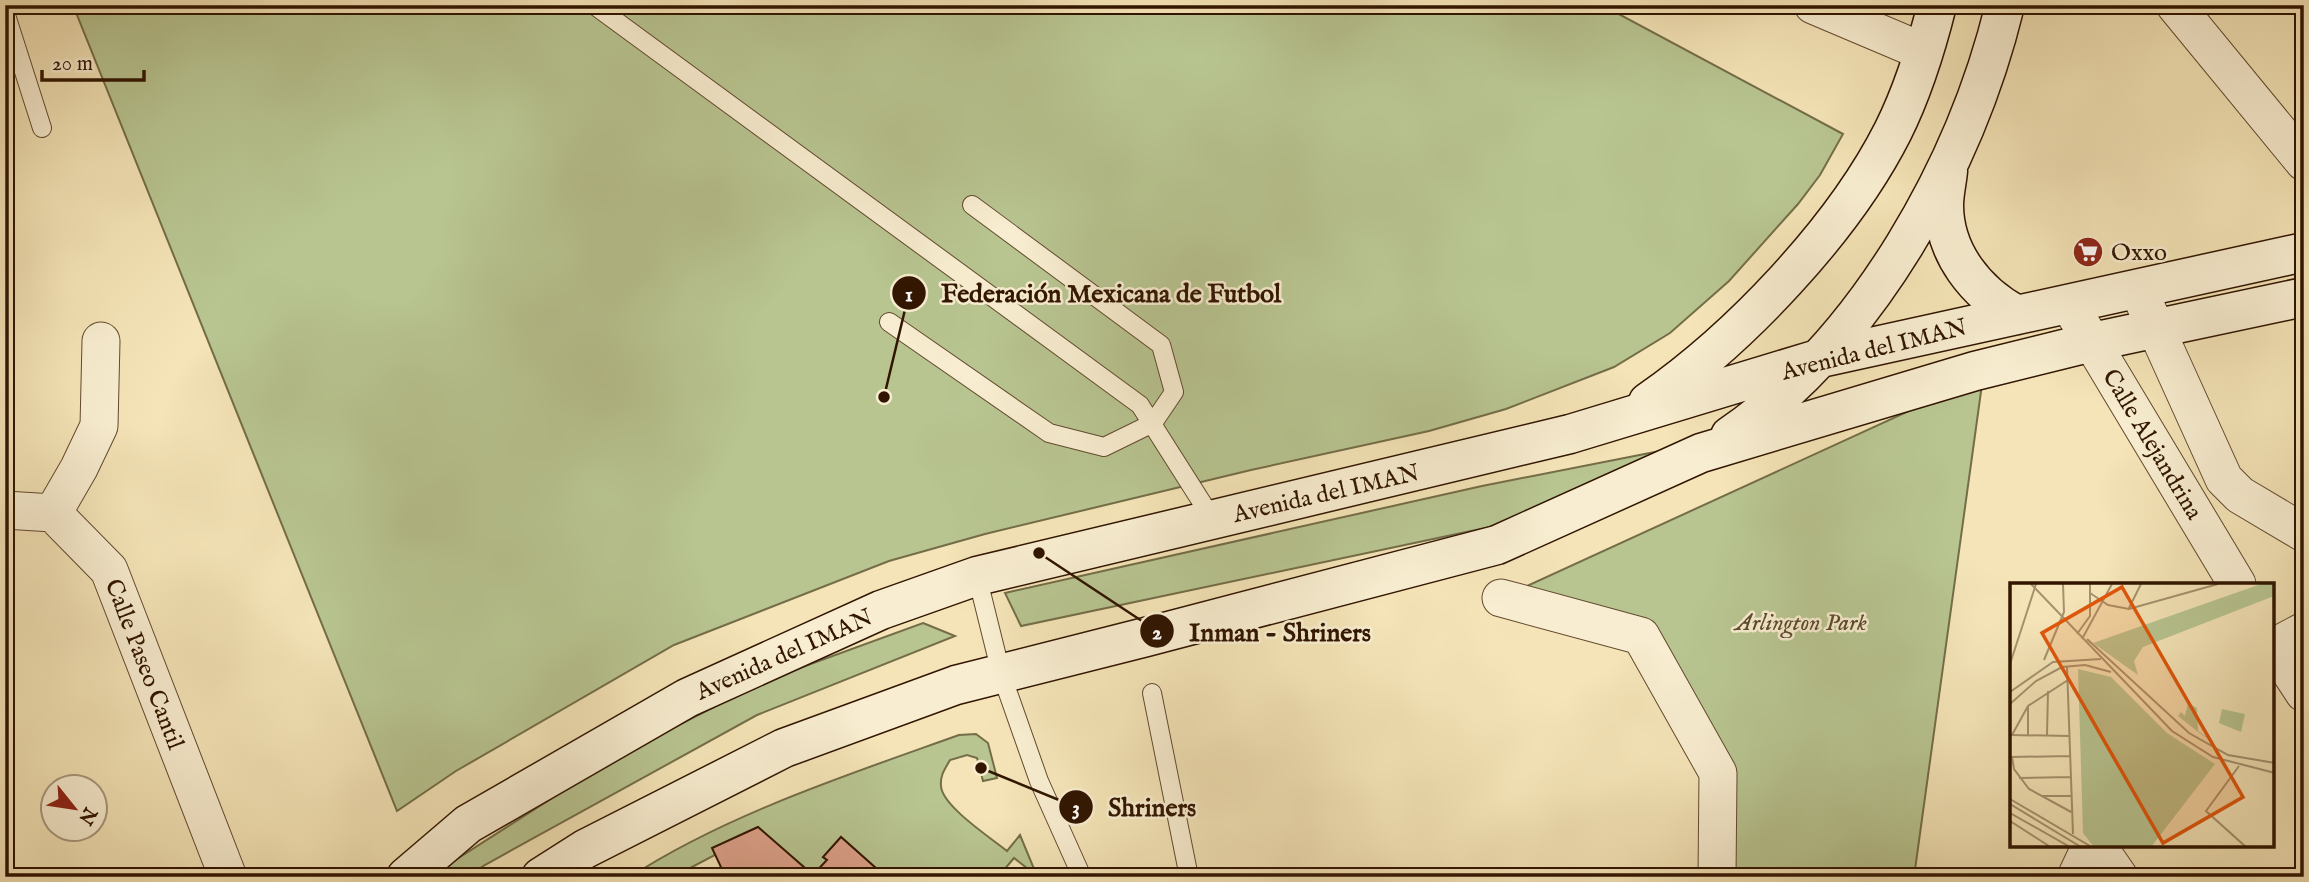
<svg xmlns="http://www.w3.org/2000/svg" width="2309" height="882" font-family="'IM FELL English',serif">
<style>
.green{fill:#b8c591;stroke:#746d48;stroke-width:2}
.building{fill:#dda18a;stroke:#311500;stroke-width:2}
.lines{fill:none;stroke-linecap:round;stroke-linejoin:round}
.lane-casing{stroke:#62492e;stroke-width:20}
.street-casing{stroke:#62492e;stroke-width:39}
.secondary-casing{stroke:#311500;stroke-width:41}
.lane{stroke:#f8edd0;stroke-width:18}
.street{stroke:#f8edd0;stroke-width:37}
.secondary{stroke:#f8edd0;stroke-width:38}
.labels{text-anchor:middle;stroke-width:5;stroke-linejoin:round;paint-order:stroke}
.poi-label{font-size:24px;fill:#311500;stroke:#f8edd0;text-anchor:start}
.street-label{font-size:24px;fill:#311500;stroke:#f8edd0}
.park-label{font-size:24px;font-style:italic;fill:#5a4a2c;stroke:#f8edd0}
.inset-road{fill:none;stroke:#a6916e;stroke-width:2}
.view{fill:#df560b;fill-opacity:0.15;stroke:#df560b;stroke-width:3.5}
.inset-edge{fill:none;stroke:#311500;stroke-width:3.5}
.leader{fill:none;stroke:#311500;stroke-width:2.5}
.callout-dot{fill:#311500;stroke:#f8edd0;stroke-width:2.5}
.mark-label{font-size:21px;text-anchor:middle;font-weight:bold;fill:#fff}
.callout-label{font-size:26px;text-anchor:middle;font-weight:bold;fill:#311500;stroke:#f8edd0;stroke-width:5;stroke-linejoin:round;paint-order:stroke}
</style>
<rect width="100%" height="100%" fill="#f4e4b7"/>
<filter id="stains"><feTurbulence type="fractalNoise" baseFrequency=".00286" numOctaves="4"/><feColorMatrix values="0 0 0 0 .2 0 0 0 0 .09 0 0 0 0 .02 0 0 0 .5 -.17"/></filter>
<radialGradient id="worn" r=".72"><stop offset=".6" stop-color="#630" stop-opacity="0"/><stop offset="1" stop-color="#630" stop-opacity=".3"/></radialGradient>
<path class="green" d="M73 5H1602L1843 134 1820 175 1798 204 1729 281 1670 333 1614 367 1506 409 1429 431 1251 470 985 534 889 561 674 645 456 771 397 811Z
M1983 377 1914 877H1717L1718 773 1641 636 1501 598Z
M1670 449 1504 524 1021 626 1005 593 1482 486Z
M923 623 955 636 757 715 483 866 469 877H429L613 759 764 681Z
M976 734 988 743 997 778 983 781 977 758 967 755 950 760C945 769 940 775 941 786 942 806 991 838 1007 851L1020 835 1037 876 1014 858 998 877H886L841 837 823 857 827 860 813 875 758 827 713 848 715 855 673 877H630C727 814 850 774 959 735Z"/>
<path class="building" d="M758 827 813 875 815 877H704L721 867 712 848Z
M841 837 886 877H815L813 875 827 860 823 857Z"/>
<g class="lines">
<g class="lane-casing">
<path id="lane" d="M594 5 1140 405 1213 520
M5 12 42 128
M889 322 1049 433 1104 447 1153 423 1174 392 1161 345 972 205
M977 576 1001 673 1039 781 1082 877
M1152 693 1189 877"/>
</g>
<g class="street-casing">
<path id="street" d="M1813 5 1924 52
M2175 5 2304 162
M2138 289 2224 479 2240 495 2304 533
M2069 304 2237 584
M5 510 53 513 109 570 228 877
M53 513 79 468 99 426 101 341
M1501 598 1641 636 1718 773 1717 877
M2272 644 2304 693
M2272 648 2304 631
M2097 845 2119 877
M2076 877 2091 845"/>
</g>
<g class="secondary-casing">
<path id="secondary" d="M1948 171C1947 182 1944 194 1944 205 1944 253 1976 293 2017 315
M1648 402C1739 339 1843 230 1893 131 1913 91 1926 49 1937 5
M1730 436C1868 341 1966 165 2005 5
M406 877 468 824 687 698 881 610 977 576 1570 434 1821 358 2304 252
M541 877 585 849 784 748 956 685 1146 637 1497 545 1701 453 1975 371 2092 342 2304 297"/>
</g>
<use href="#lane" class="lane"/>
<use href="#street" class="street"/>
<use href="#secondary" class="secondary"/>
</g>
<defs>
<g id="supermarket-disc" transform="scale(1.575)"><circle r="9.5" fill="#8f2418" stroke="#f8edd0"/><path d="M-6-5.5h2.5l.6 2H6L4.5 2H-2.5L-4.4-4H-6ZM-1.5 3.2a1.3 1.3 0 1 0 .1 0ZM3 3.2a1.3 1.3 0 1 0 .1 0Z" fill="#fff"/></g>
</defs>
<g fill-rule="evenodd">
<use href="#supermarket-disc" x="2088" y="252"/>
</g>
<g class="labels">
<g class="poi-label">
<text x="2111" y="260">Oxxo</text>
</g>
<g class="street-label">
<text transform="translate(1874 349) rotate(-14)" y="8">Avenida del IMAN</text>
<text transform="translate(2153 444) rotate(59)" y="8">Calle Alejandrina</text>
<text transform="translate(1326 493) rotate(-13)" y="8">Avenida del IMAN</text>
<text transform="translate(784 654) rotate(-24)" y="8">Avenida del IMAN</text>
<text transform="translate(145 664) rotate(69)" y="8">Calle Paseo Cantil</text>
</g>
<g class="park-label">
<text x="1801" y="630">Arlington Park</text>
</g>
</g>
<g transform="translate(2010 583)">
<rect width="264" height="264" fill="#f4e4b7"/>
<path d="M251 1H264V13L133 64 124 78 128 92 83 60ZM68 86 101 94 157 150 205 181 141 264H84L73 250ZM178 120 187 125 188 148 205 160 192 152 168 133 171 129 175 133ZM212 126 235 131 231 149 209 140Z" fill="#b8c591"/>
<path class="inset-road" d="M21 1 162 148 203 174 265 190M80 10 98 22 119 26 208 1M119 25 131 1M67 51 80 33V1M72 56 102 1M77 56 179 150 218 172 265 180M34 77 54 29 53 1M0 81 26 1M57 84 63 251M0 109 43 79 91 76M0 121 26 98 52 84 75 82 101 89M1 152 60 153M2 152 18 123 58 97M18 152V124M37 152 38 108M60 173 2 174 4 186 19 206 63 230M229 183 196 228 236 264M9 195 61 194M32 213H62M0 216 80 263M0 221 71 264M0 230 60 264M0 238 39 263"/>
<path class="view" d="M112 4 233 214 153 260 32 50Z"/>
<rect width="264" height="264" class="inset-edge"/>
</g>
<path class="leader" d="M884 397L909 293M1039 553L1157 631M981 768L1076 807"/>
<g class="callout-dot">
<circle cx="884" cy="397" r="7"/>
<circle cx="1039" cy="553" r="7"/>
<circle cx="981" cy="768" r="7"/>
<circle cx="909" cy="293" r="18"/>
<circle cx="1157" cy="631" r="18"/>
<circle cx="1076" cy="807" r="18"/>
</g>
<g class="mark-label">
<text x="909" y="301">1</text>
<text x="1157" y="639">2</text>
<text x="1076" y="814">3</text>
</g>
<g class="callout-label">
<text x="1111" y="302">Federación Mexicana de Futbol</text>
<text x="1280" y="641">Inman - Shriners</text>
<text x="1152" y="816">Shriners</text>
</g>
<rect width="2309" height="882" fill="none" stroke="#f4e4b7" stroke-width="28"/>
<rect x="7" y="7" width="2295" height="868" fill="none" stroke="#311500" stroke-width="3.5"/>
<rect x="14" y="14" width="2281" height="854" fill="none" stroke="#311500" stroke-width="2"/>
<g transform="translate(74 808) rotate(120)"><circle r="33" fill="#f8edd0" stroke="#a8977d" stroke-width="2"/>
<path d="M0-5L12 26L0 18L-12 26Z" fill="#8f2418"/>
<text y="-10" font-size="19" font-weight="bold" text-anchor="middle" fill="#311500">N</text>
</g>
<path d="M42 70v10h102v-10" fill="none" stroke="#311500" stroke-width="3.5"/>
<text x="52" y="70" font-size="21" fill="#311500" stroke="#f8edd0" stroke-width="5" paint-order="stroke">20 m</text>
<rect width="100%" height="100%" filter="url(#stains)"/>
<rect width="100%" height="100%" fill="url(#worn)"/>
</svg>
